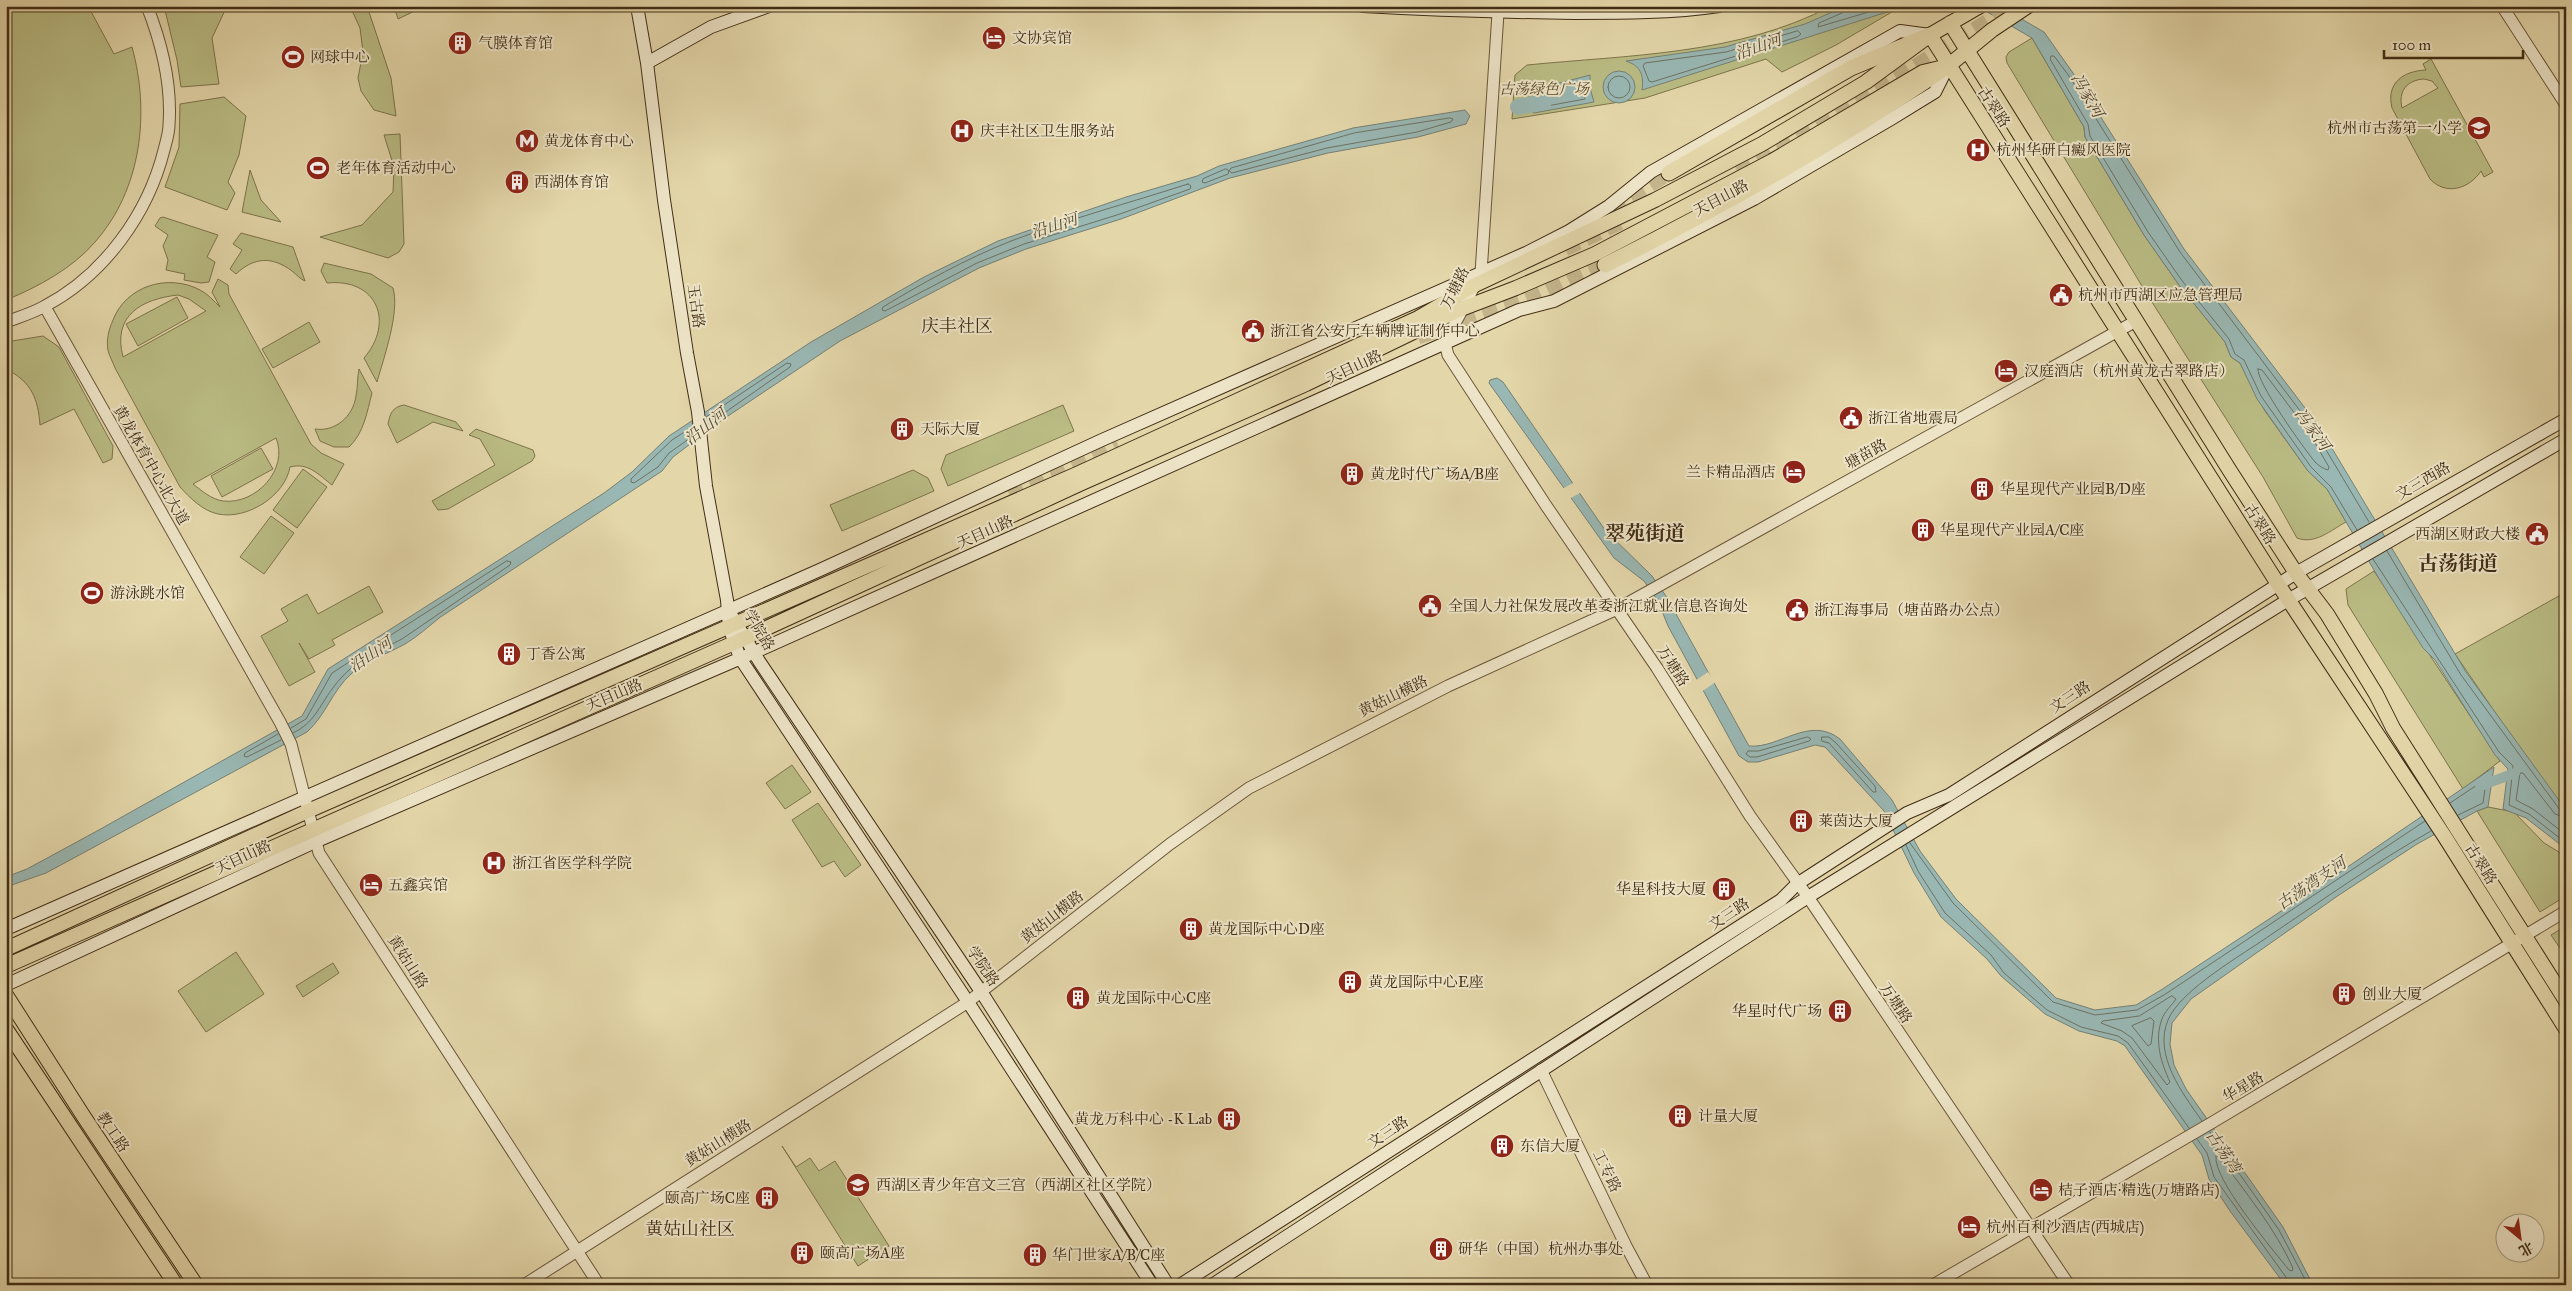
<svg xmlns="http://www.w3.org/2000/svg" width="2572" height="1291" font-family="'IM FELL Great Primer','Noto Serif SC',serif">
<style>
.green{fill:#babc84;stroke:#7e744c;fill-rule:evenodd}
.water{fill:#99b7b3;stroke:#768074}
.pier{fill:#e3d6a9}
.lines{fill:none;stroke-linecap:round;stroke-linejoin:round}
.shore{stroke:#6d7264;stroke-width:1}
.canal{stroke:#99b7b3;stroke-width:10}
.river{stroke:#99b7b3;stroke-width:16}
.trunk-tunnel{stroke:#c3b48b;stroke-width:15;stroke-dasharray:15 8;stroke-linecap:butt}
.tertiary-casing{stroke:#6a573a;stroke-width:13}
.secondary-casing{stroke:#412d15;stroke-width:14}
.primary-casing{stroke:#412d15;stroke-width:16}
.trunk-casing{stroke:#412d15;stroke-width:17}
.tertiary{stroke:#ede4c7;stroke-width:11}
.secondary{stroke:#ede4c7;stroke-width:12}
.primary{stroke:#e3d6a9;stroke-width:14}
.trunk{stroke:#e3d6a9;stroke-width:15}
.labels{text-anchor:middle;stroke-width:4;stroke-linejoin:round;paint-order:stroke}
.poi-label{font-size:15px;fill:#412d15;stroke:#ede4c7;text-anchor:start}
.park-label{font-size:15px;font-style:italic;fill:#594a2b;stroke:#ede4c7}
.street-label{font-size:15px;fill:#412d15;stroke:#ede4c7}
.water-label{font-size:16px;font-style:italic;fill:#534935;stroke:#ede4c7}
.quarter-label{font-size:18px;fill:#412d15;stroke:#ede4c7}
.district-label{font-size:20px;font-weight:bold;fill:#412d15;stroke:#ede4c7}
</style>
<rect width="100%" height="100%" fill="#e3d6a9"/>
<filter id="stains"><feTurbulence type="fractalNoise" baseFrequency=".004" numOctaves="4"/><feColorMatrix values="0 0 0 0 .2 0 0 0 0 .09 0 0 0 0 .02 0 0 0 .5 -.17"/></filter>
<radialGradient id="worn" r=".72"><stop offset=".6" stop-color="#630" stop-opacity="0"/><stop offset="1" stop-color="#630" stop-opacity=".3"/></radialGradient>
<path class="green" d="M6 6H88L114 54 132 47C150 112 142 189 95 242 73 268 38 287 6 300Z
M168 6H227L212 38 219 84 181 87 177 60 165 10Z
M350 6H367L391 78 396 116 374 110 361 91 358 78 363 52 360 28Z
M394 6H425L398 19Z
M1831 6H1902L1836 45 1782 72 1766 59 1645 98 1512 119 1515 75 1527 65C1628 55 1739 55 1831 6Z
M2032 38 2084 127 2085 137 2144 235 2179 285 2225 342 2231 357 2240 363 2265 411 2308 471 2327 489 2346 522C2331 530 2315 545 2297 538L2263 477 2145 291 2007 63 2006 57 2009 52Z
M2431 59 2493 172 2484 177 2481 171C2469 189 2446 196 2430 179L2392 108C2386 84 2402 71 2426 70L2423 64ZM2424 79 2432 81 2438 88 2402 108C2398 91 2407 80 2424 79Z
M224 97 246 116 239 155 228 182 235 193 227 210 165 187 179 147 180 104Z
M400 134 404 244 399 252 388 258 320 237 362 225 393 192 394 167 384 135Z
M250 170 261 200 281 222 242 212Z
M163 217 218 235 207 257 215 262 209 282 201 283 184 280 185 274 166 270 168 260 163 246 168 235 155 226 160 218Z
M241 233 293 247 305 281C300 279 297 275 292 271 272 256 254 257 236 274L230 269 242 250 233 244Z
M324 263 371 274 393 288C400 312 384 357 377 382L364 358C395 322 377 278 327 283L321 271Z
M218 279 228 285 229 294 311 444 321 453 344 464 332 485C319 475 308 462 290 467 285 496 247 520 218 514 203 511 190 498 180 487L115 368C113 362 109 356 108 350 106 340 109 329 113 320 126 286 168 273 200 290 208 294 214 301 220 307L212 292ZM178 295 189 299 206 311 123 357C112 315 142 299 178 295ZM276 438C289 469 256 505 223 501 211 499 202 491 193 484Z
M177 297 188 318 138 346 126 324Z
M309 322 320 342 273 368 262 349Z
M43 336 59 347 113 446 112 459 103 463 74 409 40 425C38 399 32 382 6 369V342Z
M359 369 372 393C367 412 364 433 349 447H334L320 441 315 429C335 432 353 417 356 396 358 387 357 378 359 369Z
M404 405 456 422 463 431 433 422 397 443 388 424C390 414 392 407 404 405Z
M1063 405 1074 431 948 486 941 469 946 455Z
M476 429 533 450 535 456 532 461 448 509 438 510 432 501 495 465 480 439 469 435Z
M261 448 273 469 222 497 211 476Z
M303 469 327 487 297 528 273 510Z
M913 470 928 478 934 491 842 531 830 505Z
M271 516 294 533 264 574 240 557Z
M2374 571 2500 761 2463 789 2348 605 2346 589Z
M369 586 383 612 332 640 335 645 309 659 299 643 315 672 289 686 261 636 288 621 281 609 307 594 318 614Z
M2566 592V810L2532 766 2455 654Z
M792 765 811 792 785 809 766 783Z
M818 803 861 865 845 877 834 861 822 867 792 820Z
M2488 807 2514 812 2544 843 2559 852 2566 861V896L2540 912 2477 811Z
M2566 926V957L2551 935Z
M236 952 264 994 206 1032 178 991Z
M333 963 339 973 303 997 296 986Z
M782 1146 796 1167 810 1158 819 1171 835 1161 889 1246 858 1266Z"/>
<path class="water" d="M1846 6H1906L1642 90C1644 75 1641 66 1626 61L1725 47 1805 24Z
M1977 6H1999L2044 32 2073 73 2184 249 2318 425 2466 672 2566 810V849L2526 818 2503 809 2508 769 2495 755 2435 660 2423 648 2378 577 2327 489 2308 471 2257 399 2240 363 2231 357 2225 342 2179 285 2144 235 2085 137 2084 127 2032 38Z
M1603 87a16 16 0 1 1 32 0a16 16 0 1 1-32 0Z
M1590 75V88L1594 102 1534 113 1524 106 1533 90Z
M1465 110 1470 116 1466 124 1418 137 1328 153 1230 178 1121 219 1026 249 979 268 840 341 722 420 673 457 662 471 439 618C428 627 417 637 405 644 387 654 367 660 351 674 332 691 326 715 307 732L46 873 6 887V877L27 869 97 831 302 716 328 669 604 493 632 472 669 436 811 342 924 277 998 241 1126 197 1197 176 1219 166 1353 128Z
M1497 378 1503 382 1605 530 1652 576 1666 596 1749 746C1779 749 1809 715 1840 739L1892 800 1920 851 1956 899 2056 998 2095 1010 2136 1005 2161 990 2327 881 2494 767 2488 807 2477 811 2417 844 2339 895 2191 999 2172 1023 2170 1044 2174 1065 2186 1089 2283 1227 2313 1285H2285L2230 1211 2209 1179 2202 1155 2125 1046 2117 1041 2079 1031 2045 1014 2001 976 1987 959 1941 917 1914 873 1884 811 1825 747 1815 745 1758 762H1748L1739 756 1668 626 1658 601 1644 581 1614 558 1489 383 1490 380Z"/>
<path class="pier" d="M1575 482 1582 492 1569 499 1562 489Z
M1708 672 1716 682 1701 692 1695 681Z"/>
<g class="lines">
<path class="shore" d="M1846 6 1844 12 1819 23 1818 27 1889 6
M1798 31 1801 34 1797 37 1652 82 1649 81 1643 66 1645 63 1726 52Z
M1608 87a11 11 0 1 1 22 0a11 11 0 1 1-22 0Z
M1581 83 1584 85 1585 99 1536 108 1532 105 1537 94Z
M1450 118 1453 119 1451 122 1417 132 1327 148 1232 173 1229 171 1231 168 1354 133Z
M1226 169 1229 171 1228 174 1205 183 1202 182 1203 179Z
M1188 184 1191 186 1190 189 1120 214 1024 244 977 263 885 311 882 310 883 307C924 282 966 259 1011 241 1069 219 1129 203 1188 184Z
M2258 369 2262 370 2308 431 2329 467 2328 470C2324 469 2319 466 2315 462 2305 450 2256 382 2258 369Z
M706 417 787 363 791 364 790 367 707 425
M692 427 672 440 631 479V482L634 483 658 467 669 453 693 436
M2357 530 2331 487 2311 467 2261 396 2244 360 2235 354 2229 339 2183 282 2148 232 2090 136 2088 124 2050 59 2051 56H2054L2069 76 2180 252 2313 428 2369 522
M2387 551 2461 675 2560 810 2566 812
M2373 559 2499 752 2513 766 2509 805 2529 814 2566 843
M507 561 511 562 510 565 402 639 368 656 365 655V652Z
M291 728 306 719 332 673 357 657 360 658V661C349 669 340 678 332 689 319 707 314 723 293 733
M278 734 245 753 244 756 247 757 281 740
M1808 737 1811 739 1809 741 1757 757H1750L1746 754 1748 751H1758Z
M1822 737H1829L1836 743 1875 786 1876 792H1873L1829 743 1822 741Z
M2450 803 2483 781 2486 782 2483 803 2458 815
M2566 818 2555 814 2523 773H2520L2516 800 2533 809 2566 835
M1910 843 1953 903 2053 1002 2095 1015 2137 1010 2164 995 2425 821
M1906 845 1918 871 1945 913 1991 955 2004 973 2047 1010 2081 1027 2118 1036 2128 1043 2189 1128
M2172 996 2176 999C2172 1005 2164 1012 2162 1019 2154 1040 2161 1063 2170 1082L2167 1085 2132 1038 2122 1031 2101 1023 2103 1021 2139 1016Z
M2151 1018 2154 1021 2151 1044 2148 1046 2132 1026Z
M2202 1121C2183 1094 2153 1055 2168 1020 2181 989 2244 954 2272 934 2324 899 2376 862 2431 831
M2210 1132 2279 1230 2308 1285
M2197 1139 2207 1153 2214 1177 2288 1280 2289 1285
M2216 1156H2219C2245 1192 2275 1228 2293 1268L2292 1271 2289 1270C2273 1250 2212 1178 2216 1156Z"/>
<path class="canal" d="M2480 786 2515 773"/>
<path class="river" d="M1518 107 1544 102"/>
<path class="trunk-tunnel" d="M1738 172 1847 109 2012 6
M1611 209 1669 173
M1565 249 1627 219
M1418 337 1533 298 1605 265
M1010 496 1119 447"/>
<g class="tertiary-casing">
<path id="tertiary" d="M2502 6 2566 105
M1498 13 1481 273 1445 343 1448 355 1545 504 1657 668 1750 816 1808 897 2069 1285
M45 307 280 722 291 744 319 853 599 1285
M6 322C19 317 33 313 45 306 104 275 148 214 164 150 166 142 169 133 169 125 172 84 162 44 147 6
M1541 1070 1626 1246 1647 1285
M524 1285 968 1002 1170 844 1249 788 1448 686 1617 609 2136 321
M1933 1285 2213 1122 2566 911"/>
</g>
<g class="secondary-casing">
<path id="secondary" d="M637 6 647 63 664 200 687 353 698 412 706 486 727 600 729 627 740 658 968 1002 1152 1285
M1363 6C1434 10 1504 12 1575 13 1623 13 1672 13 1719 6
M647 63 711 27 769 6
M732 616 759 661 982 993 1168 1285
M6 929 822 569 1102 440 1526 253 1569 231 1609 206 1651 172 1900 31 1930 35
M6 985 317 841 755 652 1519 310 1554 301 1754 199 1891 119 1935 92 1948 66
M1180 1285 1781 900 1797 884 1907 813 1949 795 2296 573 2566 419
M1212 1285 1808 897 2288 600 2566 439"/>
</g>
<g class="primary-casing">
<path id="primary" d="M1950 23 2230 471 2296 573 2327 614 2376 694 2393 728 2566 1001
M1930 35 2278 584 2445 837 2566 1029
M6 949 308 811 1077 474 1418 318 1475 285 1655 200 1762 144 1866 82 1930 35 1980 6
M6 966 734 643 1082 483 1306 384 1461 309 1516 288 1595 254 1772 161 1923 72 1948 66 1992 30 2028 6
M6 995 84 1117 196 1285
M6 1029 176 1285"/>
</g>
<g class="trunk-casing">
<path id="trunk" d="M1669 173 1851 68 1930 35
M1605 265C1724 206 1838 141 1948 66"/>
</g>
<use href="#tertiary" class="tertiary"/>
<use href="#secondary" class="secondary"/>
<use href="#primary" class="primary"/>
<use href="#trunk" class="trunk"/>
</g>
<defs>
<g id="hotel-disc" transform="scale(1.25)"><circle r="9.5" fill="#8f2418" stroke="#ede4c7"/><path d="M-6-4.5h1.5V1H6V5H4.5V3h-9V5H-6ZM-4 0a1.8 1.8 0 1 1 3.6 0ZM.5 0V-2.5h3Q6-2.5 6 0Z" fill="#fff"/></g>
<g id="building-disc" transform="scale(1.25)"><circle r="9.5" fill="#8f2418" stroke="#ede4c7"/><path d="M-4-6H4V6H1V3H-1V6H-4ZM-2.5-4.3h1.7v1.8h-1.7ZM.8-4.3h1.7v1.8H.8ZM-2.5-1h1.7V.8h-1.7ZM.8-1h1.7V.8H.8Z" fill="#fff"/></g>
<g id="stadium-disc" transform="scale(1.25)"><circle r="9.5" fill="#8f2418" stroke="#ede4c7"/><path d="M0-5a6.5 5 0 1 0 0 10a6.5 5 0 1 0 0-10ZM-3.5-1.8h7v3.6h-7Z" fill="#fff"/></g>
<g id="school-disc" transform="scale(1.25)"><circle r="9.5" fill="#8f2418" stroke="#ede4c7"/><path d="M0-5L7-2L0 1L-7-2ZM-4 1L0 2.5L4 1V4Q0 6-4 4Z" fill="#fff"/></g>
<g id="hospital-disc" transform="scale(1.25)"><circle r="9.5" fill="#8f2418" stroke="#ede4c7"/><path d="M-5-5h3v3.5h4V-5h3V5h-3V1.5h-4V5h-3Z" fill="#fff"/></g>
<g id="metro-disc" transform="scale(1.25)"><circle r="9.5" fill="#8f2418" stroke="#ede4c7"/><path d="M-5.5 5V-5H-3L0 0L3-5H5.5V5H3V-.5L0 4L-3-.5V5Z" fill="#fff"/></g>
<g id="civic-disc" transform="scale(1.25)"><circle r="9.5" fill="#8f2418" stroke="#ede4c7"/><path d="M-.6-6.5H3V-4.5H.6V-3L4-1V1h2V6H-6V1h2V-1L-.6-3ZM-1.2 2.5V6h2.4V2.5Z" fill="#fff"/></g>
</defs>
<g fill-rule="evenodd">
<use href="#hotel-disc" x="994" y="38"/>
<use href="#building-disc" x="460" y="43"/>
<use href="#stadium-disc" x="293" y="57"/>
<use href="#school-disc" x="2479" y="128"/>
<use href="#hospital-disc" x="962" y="131"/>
<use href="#metro-disc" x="527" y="141"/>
<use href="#hospital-disc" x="1978" y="150"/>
<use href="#stadium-disc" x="318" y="168"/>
<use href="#building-disc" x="517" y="182"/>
<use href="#civic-disc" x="2061" y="295"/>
<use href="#civic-disc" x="1253" y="331"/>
<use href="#hotel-disc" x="2006" y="371"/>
<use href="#civic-disc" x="1851" y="418"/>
<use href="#building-disc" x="902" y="429"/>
<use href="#hotel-disc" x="1794" y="472"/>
<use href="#building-disc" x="1352" y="474"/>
<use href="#building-disc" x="1982" y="489"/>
<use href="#building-disc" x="1923" y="530"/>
<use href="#civic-disc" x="2537" y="534"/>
<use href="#stadium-disc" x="92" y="593"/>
<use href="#civic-disc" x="1430" y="606"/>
<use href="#civic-disc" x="1797" y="610"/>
<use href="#building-disc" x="509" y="654"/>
<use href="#building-disc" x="1801" y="821"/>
<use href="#hospital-disc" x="494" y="863"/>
<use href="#hotel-disc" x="371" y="885"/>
<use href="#building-disc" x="1724" y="889"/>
<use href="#building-disc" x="1191" y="929"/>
<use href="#building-disc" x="1350" y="982"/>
<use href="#building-disc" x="2344" y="994"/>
<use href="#building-disc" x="1078" y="998"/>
<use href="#building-disc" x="1840" y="1011"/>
<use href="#building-disc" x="1680" y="1116"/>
<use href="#building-disc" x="1229" y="1119"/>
<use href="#building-disc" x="1502" y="1146"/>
<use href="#school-disc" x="858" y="1185"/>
<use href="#hotel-disc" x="2041" y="1190"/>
<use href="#building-disc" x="767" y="1198"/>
<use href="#hotel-disc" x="1969" y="1227"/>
<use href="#building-disc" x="1441" y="1249"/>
<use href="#building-disc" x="802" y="1253"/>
<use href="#building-disc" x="1035" y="1255"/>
</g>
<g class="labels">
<g class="poi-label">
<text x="1012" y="43">文协宾馆</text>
<text x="478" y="48">气膜体育馆</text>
<text x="310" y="62">网球中心</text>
<text x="2462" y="133" text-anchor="end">杭州市古荡第一小学</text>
<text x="980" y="136">庆丰社区卫生服务站</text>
<text x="544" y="146">黄龙体育中心</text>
<text x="1996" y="155">杭州华研白癜风医院</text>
<text x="336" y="173">老年体育活动中心</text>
<text x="534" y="187">西湖体育馆</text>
<text x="2078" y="300">杭州市西湖区应急管理局</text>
<text x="1270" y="336">浙江省公安厅车辆牌证制作中心</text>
<text x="2024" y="376">汉庭酒店（杭州黄龙古翠路店）</text>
<text x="1868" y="423">浙江省地震局</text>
<text x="920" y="434">天际大厦</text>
<text x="1776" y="477" text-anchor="end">兰卡精品酒店</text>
<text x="1370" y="479">黄龙时代广场A/B座</text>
<text x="2000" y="494">华星现代产业园B/D座</text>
<text x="1940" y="535">华星现代产业园A/C座</text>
<text x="2520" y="539" text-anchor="end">西湖区财政大楼</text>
<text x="110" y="598">游泳跳水馆</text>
<text x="1448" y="611">全国人力社保发展改革委浙江就业信息咨询处</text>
<text x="1814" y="615">浙江海事局（塘苗路办公点）</text>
<text x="526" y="659">丁香公寓</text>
<text x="1818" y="826">莱茵达大厦</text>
<text x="512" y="868">浙江省医学科学院</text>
<text x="388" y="890">五鑫宾馆</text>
<text x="1706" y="894" text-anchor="end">华星科技大厦</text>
<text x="1208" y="934">黄龙国际中心D座</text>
<text x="1368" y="987">黄龙国际中心E座</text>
<text x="2362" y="999">创业大厦</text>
<text x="1096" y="1003">黄龙国际中心C座</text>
<text x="1822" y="1016" text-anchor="end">华星时代广场</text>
<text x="1698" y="1121">计量大厦</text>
<text x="1212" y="1124" text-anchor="end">黄龙万科中心 -K Lab</text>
<text x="1520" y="1151">东信大厦</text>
<text x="876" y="1190">西湖区青少年宫文三宫（西湖区社区学院）</text>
<text x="2058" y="1195">桔子酒店·精选(万塘路店)</text>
<text x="750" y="1203" text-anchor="end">颐高广场C座</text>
<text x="1986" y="1232">杭州百利沙酒店(西城店)</text>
<text x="1458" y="1254">研华（中国）杭州办事处</text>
<text x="820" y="1258">颐高广场A座</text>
<text x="1052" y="1260">华门世家A/B/C座</text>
</g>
<g class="park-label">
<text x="1544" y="94">古荡绿色广场</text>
</g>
<g class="street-label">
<text transform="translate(1994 107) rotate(57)" y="5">古翠路</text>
<text transform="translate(1721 198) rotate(-28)" y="5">天目山路</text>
<text transform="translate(1455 288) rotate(-64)" y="5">万塘路</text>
<text transform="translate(696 306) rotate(82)" y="5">玉古路</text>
<text transform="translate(1354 367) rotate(-25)" y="5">天目山路</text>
<text transform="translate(1866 454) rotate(-29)" y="5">塘苗路</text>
<text transform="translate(151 465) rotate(60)" y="5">黄龙体育中心北大道</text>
<text transform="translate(2423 481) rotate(-30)" y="5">文三西路</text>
<text transform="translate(2260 524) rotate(58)" y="5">古翠路</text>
<text transform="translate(985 532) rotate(-24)" y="5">天目山路</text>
<text transform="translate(759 630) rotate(59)" y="5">学院路</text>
<text transform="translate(1673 666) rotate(57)" y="5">万塘路</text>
<text transform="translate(614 695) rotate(-23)" y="5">天目山路</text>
<text transform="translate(1393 696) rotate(-26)" y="5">黄姑山横路</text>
<text transform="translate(2070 697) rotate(-33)" y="5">文三路</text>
<text transform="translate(243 857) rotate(-25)" y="5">天目山路</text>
<text transform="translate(2481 864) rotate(58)" y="5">古翠路</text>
<text transform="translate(1729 914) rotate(-33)" y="5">文三路</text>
<text transform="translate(1052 917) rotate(-38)" y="5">黄姑山横路</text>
<text transform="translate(408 962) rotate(57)" y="5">黄姑山路</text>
<text transform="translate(983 966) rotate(56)" y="5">学院路</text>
<text transform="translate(1896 1003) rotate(56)" y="5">万塘路</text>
<text transform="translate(2243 1087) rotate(-31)" y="5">华星路</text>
<text transform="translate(113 1132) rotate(56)" y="5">教工路</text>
<text transform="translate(1388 1132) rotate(-33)" y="5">文三路</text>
<text transform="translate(718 1143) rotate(-32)" y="5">黄姑山横路</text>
<text transform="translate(1607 1171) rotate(64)" y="5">工专路</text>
</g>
<g class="water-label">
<text transform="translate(1758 46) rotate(-19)" y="6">沿山河</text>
<text transform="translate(2088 95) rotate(60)" y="6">冯家河</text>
<text transform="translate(1054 225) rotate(-18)" y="6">沿山河</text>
<text transform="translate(705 426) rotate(-38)" y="6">沿山河</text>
<text transform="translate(2313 429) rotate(54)" y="6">冯家河</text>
<text transform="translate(370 654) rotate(-34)" y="6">沿山河</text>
<text transform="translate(2311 883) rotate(-34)" y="6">古荡湾支河</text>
<text transform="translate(2224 1151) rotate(56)" y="6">古荡湾</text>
</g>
<g class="quarter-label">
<text x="957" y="332">庆丰社区</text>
<text x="690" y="1235">黄姑山社区</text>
</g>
<g class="district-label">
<text x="1645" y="540">翠苑街道</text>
<text x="2458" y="570">古荡街道</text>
</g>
</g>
<rect width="2572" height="1291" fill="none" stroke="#e3d6a9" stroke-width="25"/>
<rect x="8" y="8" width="2557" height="1276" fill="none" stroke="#412d15" stroke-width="2.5"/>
<rect x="12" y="12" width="2547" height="1266" fill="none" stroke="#412d15"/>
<g transform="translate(2520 1238) rotate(151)"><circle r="24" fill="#ede4c7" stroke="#a89b80"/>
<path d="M0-4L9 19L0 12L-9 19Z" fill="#8f2418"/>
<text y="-8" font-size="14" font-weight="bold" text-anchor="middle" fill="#412d15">北</text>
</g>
<path d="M2384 50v8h139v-8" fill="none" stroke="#412d15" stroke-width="2.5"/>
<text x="2392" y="50" font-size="15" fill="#412d15" stroke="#ede4c7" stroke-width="4" paint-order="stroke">100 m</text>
<rect width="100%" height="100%" filter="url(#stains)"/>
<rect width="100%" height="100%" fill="url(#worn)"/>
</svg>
